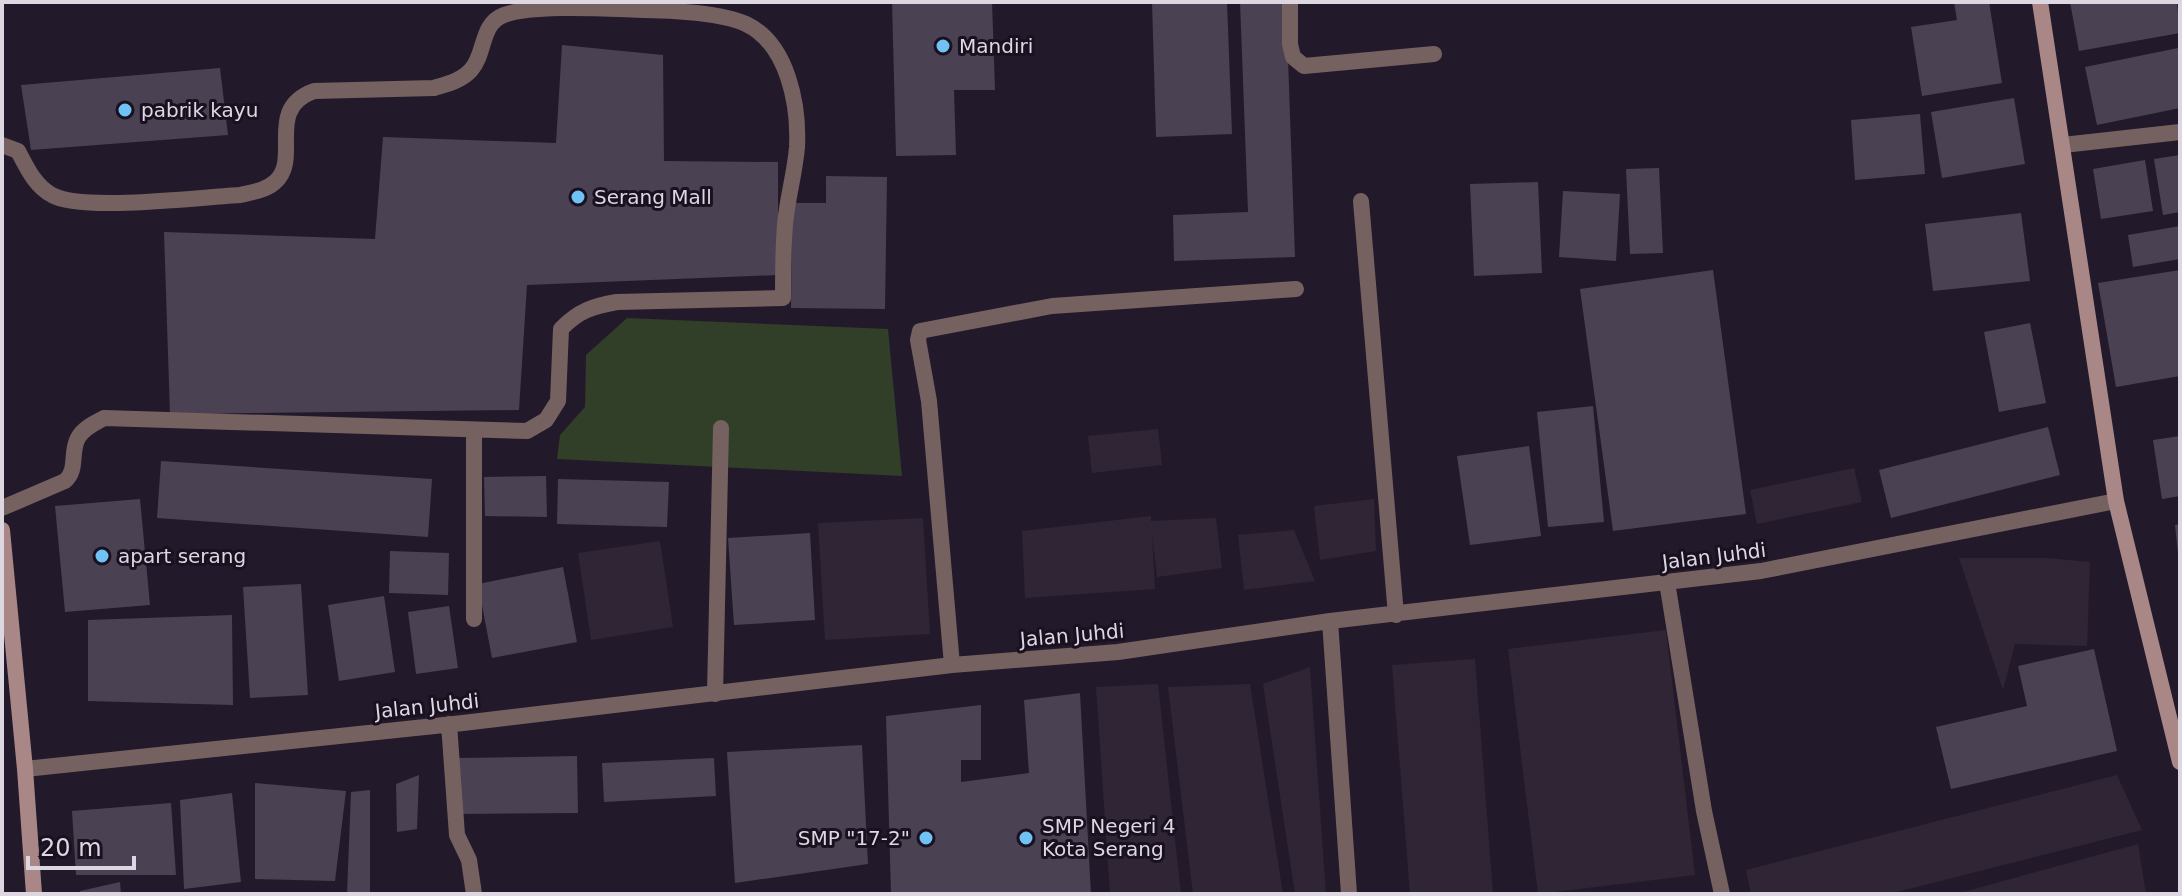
<svg xmlns="http://www.w3.org/2000/svg" width="2182" height="896" font-family="'DejaVu Sans',sans-serif">
<style>
.commercial{fill:#2f2534}
.green{fill:#313e28}
.building{fill:#4a4153}
.lines{fill:none;stroke-linecap:round;stroke-linejoin:round}
.lane{stroke:#766161;stroke-width:16}
.street{stroke:#766161;stroke-width:16}
.secondary{stroke:#a98787;stroke-width:16}
.poi-dot{fill:#70c1f4;stroke:#191120;stroke-width:3}
.labels{text-anchor:middle;stroke-width:6;stroke-linejoin:round;paint-order:stroke}
.poi-label{font-size:20px;fill:#ddd7e2;stroke:#191120;text-anchor:start}
.street-label{font-size:20px;fill:#ddd7e2;stroke:#191120}
</style>
<rect width="100%" height="100%" fill="#221a2a"/>
<path class="commercial" d="M1158 429 1162 465 1092 473 1088 436Z
M1854 468 1862 502 1757 524 1750 490Z
M1374 499 1376 551 1320 560 1314 506Z
M1151 516V521L1216 518 1222 568 1157 577 1152 534 1155 589 1025 598 1022 531Z
M923 518 930 634 825 640 818 523Z
M1294 530 1315 581 1244 590 1238 535Z
M660 541 673 627 591 640 578 553Z
M1959 558H2046L2090 562 2087 646 2015 644 2003 690Z
M1666 630 1695 875 1538 894 1508 649Z
M1475 659 1493 894H1410L1392 665Z
M1310 667 1326 894H1295L1263 684Z
M1158 684 1181 894H1110L1096 687Z
M1250 684 1283 894H1193L1168 687Z
M2117 775 2142 830 1889 894H1751L1746 870Z
M2138 844 2146 894H1956Z"/>
<path class="green" d="M627 318 888 329 902 476 557 459 560 435 585 407 586 355Z"/>
<path class="building" d="M892 2H992L995 90H954L956 155 896 156Z
M1152 2H1227L1232 134 1156 137Z
M1240 2H1286L1295 257 1174 261 1173 215 1248 212Z
M1954 2H1989L2002 83 1922 96 1911 27 1957 20Z
M2070 2H2177L2180 33 2079 51Z
M562 45 663 55 664 161 778 162V275L527 285 519 410 170 414 164 232 375 239 383 137 556 143Z
M2178 48 2180 108 2097 125 2085 67Z
M220 68 228 135 31 150 21 85Z
M2014 98 2025 164 1942 178 1931 112Z
M1920 114 1925 174 1855 180 1851 120Z
M2180 155V212L2163 215 2154 159Z
M2145 160 2153 211 2101 219 2093 169Z
M1659 168 1663 253 1630 254 1626 169Z
M826 176 887 177 885 309 791 308 792 203H826Z
M1538 182 1542 273 1474 276 1470 184Z
M1563 191 1620 194 1616 261 1559 257Z
M2021 213 2030 281 1933 291 1925 224Z
M2180 226V259L2133 267 2128 235Z
M1713 270 1746 514 1613 531 1580 289Z
M2180 270V376L2116 387 2098 283Z
M2030 323 2046 403 1999 412 1984 332Z
M1593 406 1604 522 1548 527 1537 412Z
M2048 427 2060 475 1891 518 1879 470Z
M2180 436V496L2162 499 2153 440Z
M1529 446 1541 536 1470 545 1457 456Z
M161 461 432 479 428 537 157 518Z
M546 476 547 517 485 516 484 477Z
M558 479 669 482 667 527 557 524Z
M140 499 150 605 65 612 55 506Z
M2180 524V554H2178L2175 525Z
M810 533 815 620 734 625 728 538Z
M390 551 449 553 448 595 389 593Z
M563 567 577 642 492 658 478 584Z
M301 584 308 695 250 698 243 587Z
M384 596 395 672 339 681 328 605Z
M449 606 458 668 416 674 408 612Z
M232 615 233 705 88 701V620Z
M2094 649 2117 751 1951 789 1936 727 2027 706 2018 666Z
M1080 693 1091 894H891L886 716 981 705V760H961V782L1029 773 1024 700Z
M862 745 868 864 735 883 727 752Z
M577 756 578 813 459 814 458 758Z
M714 758 716 796 604 802 602 763Z
M419 775 417 829 397 832 396 784Z
M255 783 346 791 335 881 255 879Z
M370 790V894H347L351 792Z
M232 793 241 882 184 889 180 800Z
M171 803 176 875H76L72 811Z
M120 882 121 894H80V891Z"/>
<g class="lines">
<path class="lane" d="M1290 2V44L1293 57 1304 66 1434 54
M2 145 18 151C27 168 35 186 52 195 81 212 201 197 240 195 252 192 265 191 275 182 302 159 264 109 314 91L434 88C447 84 461 81 471 70 486 53 480 24 504 15 534 4 609 9 644 10 670 10 723 13 746 24 788 44 799 105 797 147 795 173 787 199 785 225 783 249 783 274 783 298L617 302C593 306 578 311 561 329L558 401 546 420 527 431 104 418C95 423 83 428 78 438 70 452 78 470 65 481L2 508
M474 430V619
M1667 582 1704 811 1722 894
M715 694 721 428"/>
<path class="street" d="M2063 145 2180 132
M1361 201 1396 615
M1330 621 1349 894
M952 665 929 401 918 340 920 331 1052 306 1296 289
M449 724 457 835 469 860 474 894
M25 769 463 723 952 665 1118 652 1330 621 1761 571 2116 501"/>
<path class="secondary" d="M2040 2 2116 501 2180 762
M2 530 25 769 34 894"/>
</g>
<g class="poi-dot">
<circle cx="943" cy="46" r="8"/>
<circle cx="125" cy="110" r="8"/>
<circle cx="578" cy="197" r="8"/>
<circle cx="102" cy="556" r="8"/>
<circle cx="926" cy="838" r="8"/>
<circle cx="1026" cy="838" r="8"/>
</g>
<g class="labels">
<g class="poi-label">
<text x="959" y="53">Mandiri</text>
<text x="141" y="117">pabrik kayu</text>
<text x="594" y="204">Serang Mall</text>
<text x="118" y="563">apart serang</text>
<text x="1042" y="833">SMP Negeri 4<tspan x="1042" dy="23">Kota Serang</tspan></text>
<text x="910" y="845" text-anchor="end">SMP "17-2"</text>
</g>
<g class="street-label">
<text transform="translate(1714 556) rotate(-7)" y="7">Jalan Juhdi</text>
<text transform="translate(1072 635) rotate(-5)" y="7">Jalan Juhdi</text>
<text transform="translate(427 706) rotate(-6)" y="7">Jalan Juhdi</text>
</g>
</g>
<rect width="2182" height="896" fill="none" stroke="#ddd7e2" stroke-width="8"/>
<path d="M28 856v12h106v-12" fill="none" stroke="#ddd7e2" stroke-width="4"/>
<text x="40" y="856" font-size="24" fill="#ddd7e2" stroke="#191120" stroke-width="6" paint-order="stroke">20 m</text>
</svg>
